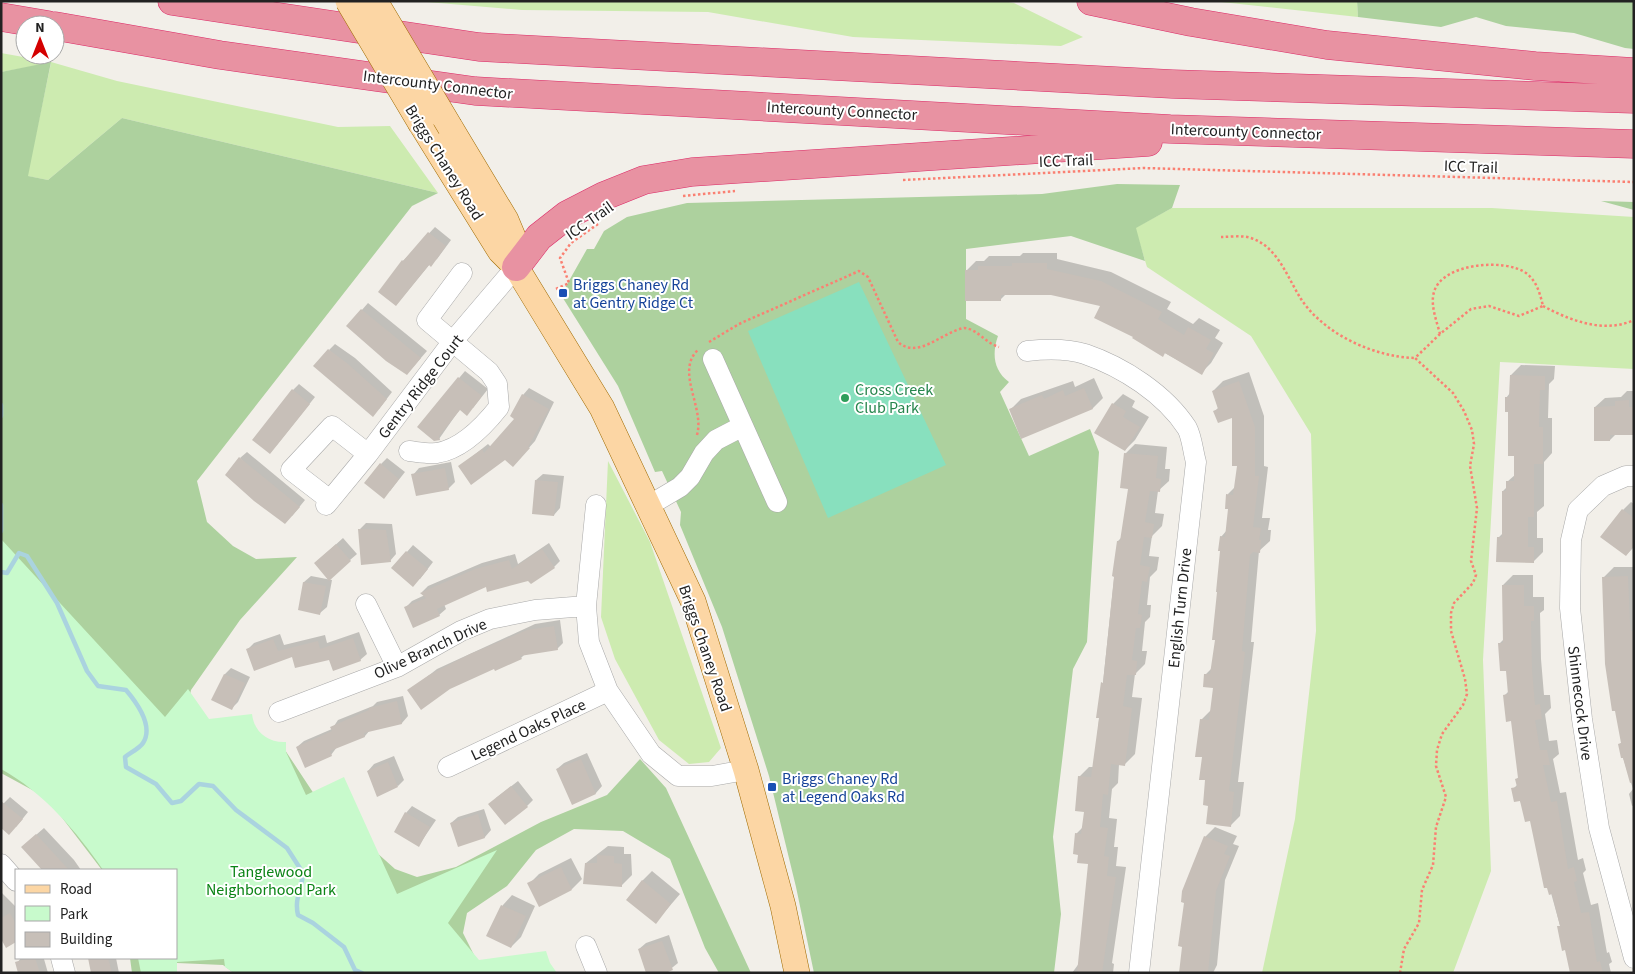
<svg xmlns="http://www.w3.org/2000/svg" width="1635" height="974" font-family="'Source Sans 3',sans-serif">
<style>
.grass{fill:#cdebb0}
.forest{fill:#add19e}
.park{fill:#c8facc}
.pitch{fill:#88e0be}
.shadow{fill:#0003}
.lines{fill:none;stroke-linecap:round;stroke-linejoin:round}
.stream{stroke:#aad3df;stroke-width:4.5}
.building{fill:#c7bfb8}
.minor-casing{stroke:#a9a9a9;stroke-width:21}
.major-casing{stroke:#a06b00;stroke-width:26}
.highway-casing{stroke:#dc2a67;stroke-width:29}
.path{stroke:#fa8072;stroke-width:2.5;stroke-dasharray:2.5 2.5;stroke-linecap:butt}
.minor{stroke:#fff;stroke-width:20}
.major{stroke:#fcd6a4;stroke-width:25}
.highway{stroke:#e892a2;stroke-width:28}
.major-bridge-casing{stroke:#a06b00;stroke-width:26;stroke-linecap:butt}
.major-bridge{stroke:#fcd6a4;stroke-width:25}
.transit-dot{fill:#1a4fb4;stroke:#fff;stroke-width:2}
.leisure-dot{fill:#2e9e5b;stroke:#fff;stroke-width:2}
.labels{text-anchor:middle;stroke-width:4;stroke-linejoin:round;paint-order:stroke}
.street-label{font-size:16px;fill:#222;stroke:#fff}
.transit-label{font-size:16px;fill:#164399;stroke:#fff;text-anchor:start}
.leisure-label{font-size:16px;fill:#27864d;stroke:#fff;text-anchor:start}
.park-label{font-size:16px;fill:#0c8416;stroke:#fff}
</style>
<rect width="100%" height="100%" fill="#f2efe9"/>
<path class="grass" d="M415 1H1003L1014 3 1083 37 1061 46 853 37 708 12 522 10Z
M1212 1H1357L1358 17Z
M1 53 51 62 117 81 338 127 390 126 438 193 122 118 48 180 27 176 51 63 1 72Z
M1172 208H1492L1634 217V369L1500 362 1483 660 1491 871 1453 973H1262L1295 819 1316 631 1311 434 1251 336 1147 267 1135 228Z
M608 461 650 542 721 748 709 762 689 764 659 740 615 659 601 617Z"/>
<path class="forest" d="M1357 1H1634V49L1625 48 1574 33 1506 26 1476 17 1441 27 1358 17Z
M51 62 28 176 48 180 122 118 438 193 412 206 197 481 207 522 233 546 256 559 297 557 240 620 191 690 180 741 283 747 318 800 395 869 417 877 456 867 541 822 607 795 640 759 666 788 751 973H719L705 948 670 859 623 831 574 829 536 850 507 886 467 913 463 933 483 973H234L223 965 177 963V973H132L130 958H176V870H102L47 798 1 773V72Z
M1117 184 1180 185 1172 208 1136 228 1145 261 1071 236 966 249V319L998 336C992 353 993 370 1009 382L1000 392 1029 456 1090 429 1099 452 1087 642 1073 669 1053 837 1061 914 1054 973H814L796 887 769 776 722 627 680 525 681 512 662 471 655 472 618 386 561 295 587 249H594L604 231 627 217 687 203 1042 194Z
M1601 201 1634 202V210Z"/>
<path class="park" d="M1 539 165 717 188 689 209 719 252 714C254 732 268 743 286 742V752L306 795 344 777 397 894 497 850 448 923 479 960 546 951 550 963 557 973H234L225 967 224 959 177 962V973H141L138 958H176V870H103C77 832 43 792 1 769Z"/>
<path class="pitch" d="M859 282 946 465 828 518 748 331Z"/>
<path class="shadow" d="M435 227 451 240 437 259 430 264 396 305 380 292 403 261Z
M1023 253H1057V259L1111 272 1171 302 1167 309 1193 324 1199 318 1220 330 1215 338 1223 343 1211 363 1201 373 1134 336 1102 305 1051 293H1007L1000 300 966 271 976 261H984L989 256H1020Z
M368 303 427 351 413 367 348 326Z
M335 344 355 358 392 392 379 409 329 350Z
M1521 365 1555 366 1554 379 1549 384 1548 418H1552V453L1544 462V506L1537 512V538H1543V552L1533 562 1498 538 1503 533V491L1507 487V482L1516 474V454L1506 398 1510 393 1511 375Z
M465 371 488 389 473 408 460 409 439 439 418 427Z
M1249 372 1264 416V466L1268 467 1262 518H1270L1268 530H1271L1270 541 1259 551 1251 642H1254L1238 782H1244L1240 816 1230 826 1209 805 1201 720 1212 709 1214 687 1206 674 1213 667 1216 639 1221 537 1227 530 1230 508 1228 494 1236 486 1238 465 1233 416 1215 411 1219 407 1213 391 1223 381Z
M1094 378 1103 398 1093 408 1022 437 1011 409 1021 399 1073 381 1075 387Z
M299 384 315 397 276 446 293 390Z
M529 388 554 402 535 441 519 459H505L459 467 488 444 491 447 516 418 523 395Z
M1627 391H1634V433L1616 434 1610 440 1595 407 1605 398 1621 397Z
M1123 394 1135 401 1132 407 1149 417 1135 440 1125 450 1096 433 1113 404Z
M1135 444 1167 447 1165 469H1170L1169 481 1158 491 1155 513 1164 514 1162 526 1152 536 1149 556 1159 557 1157 570 1150 577 1147 605H1151L1150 617 1145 622 1142 651H1147L1145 664 1135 674 1132 697 1142 698 1135 754 1125 764H1119L1118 783 1112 789 1109 818 1117 819 1114 847H1118L1116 866 1126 867 1112 963 1114 964 1113 973H1072L1080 962 1089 863 1079 854 1076 834 1083 827 1085 811 1079 777 1089 767H1094L1118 541 1122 537 1129 488 1125 454Z
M247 452 305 500 292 516 240 458Z
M387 458 405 472 390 491 381 464Z
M451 462 455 482 448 489 413 475 419 468Z
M543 474 564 476 560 508 554 515 536 480Z
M1631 502 1634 504V547L1626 555 1623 510Z
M366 523 392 524 396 554 390 561 360 529Z
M343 538 357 554 350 560 322 557Z
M549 543 560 561 554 567 529 580 487 586 444 604 446 609 439 615 406 607 412 601 425 595 422 592 428 586 482 563 515 554 518 564Z
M413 545 433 562 420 579 393 568Z
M1614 567H1634V805L1632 806 1629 794 1633 789 1619 745 1622 742 1604 577Z
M1513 575H1533V597H1544V610L1540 613 1541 659 1544 695H1550L1551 708 1545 714 1549 741 1557 740 1559 754 1553 759 1560 793 1566 792 1578 860 1583 858 1586 870 1583 873 1591 905 1598 903 1607 953 1609 952 1612 962 1609 964 1611 973H1573L1531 820 1513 789 1518 784 1517 779 1519 776 1512 720 1505 695 1509 691 1507 670 1500 643 1504 639 1503 585Z
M311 576 332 580 327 607 320 613 299 609 304 582Z
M560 620 563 643 557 649 525 654 521 658 494 667 450 688 409 691 437 669 535 624Z
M359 632 367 654 360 660 247 650 254 643 280 634 284 645 325 635 327 643Z
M231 668 250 677 238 702 232 708 213 699 225 674Z
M403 696 408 716 402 723 370 730 365 736 337 747 331 755 297 747 304 741 332 729 338 720 373 706 377 702Z
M587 753 602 786 596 793 572 803 557 769 564 763Z
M394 756 404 780 398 786 368 771 374 764Z
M518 781 533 800 527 806 496 798Z
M10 797 28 812 16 827 1 806Z
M412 806 436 820 419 845 406 813Z
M484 809 491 830 485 837 458 845 451 823 458 817Z
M1215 827 1237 836 1233 844 1239 846 1225 880 1217 965 1213 973H1180L1205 837Z
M44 828 74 860 81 870H48L29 841Z
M608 846 624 847V854H631L632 875 622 885 586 863Z
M571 858 582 879 572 889 529 884 539 874Z
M652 871 680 894 656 922 642 881Z
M1 892 16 907V941L6 946 1 937Z
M512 895 535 906 521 937 511 947 488 936 503 905Z
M669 935 678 963 668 971 669 973H648L639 949 646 943Z
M21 958 44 959 48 973H20L17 963Z
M89 958H116L119 973H92Z"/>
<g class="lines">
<path class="stream" d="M1 405V416
M1 505V531
M1 572 7 573 19 553 27 556 57 603 87 671 98 686 126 690C137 703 154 726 143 743 140 748 130 753 125 757L126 767 156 784 172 803 181 801 199 784 213 786 236 810 287 848 303 873C302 890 294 898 298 915L313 923 344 947 355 970 362 973"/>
</g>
<path class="building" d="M428 232 446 246 431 267 429 265 396 306 378 292 402 260 403 261Z
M1012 263H1047V269L1101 281 1162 312 1158 319 1184 335 1188 327 1211 340 1206 349 1214 353 1202 375 1165 353 1163 357 1132 338 1133 337 1094 318 1100 306 1051 295H1001V301H965V270H978V266H1012Z
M361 309 421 358 407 375 386 361 346 326Z
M328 349 348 364 387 399 373 417 313 366Z
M1510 375 1545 376V390H1540L1539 427H1543V464H1534V517H1528V547H1534V563L1496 562 1497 537H1502V491H1506V481H1514V456H1508V412H1505V397H1509Z
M458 377 482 396 467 416 460 410 439 436 440 440 434 441 417 427Z
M1239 381 1255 427V476H1259L1253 527 1261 528 1259 540H1261L1260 553 1253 552 1250 555 1242 651 1245 652 1229 791 1234 792 1231 827 1206 824 1208 806 1203 805 1205 780H1199L1202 757H1195L1200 719 1209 720 1213 688 1203 687 1204 674H1210L1215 640H1212L1217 592H1216L1220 551H1218L1220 536 1225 537 1228 509H1225L1226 494 1233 495 1237 466H1232V418L1218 423 1213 411 1218 409 1212 391Z
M1084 388 1093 409 1021 439 1009 409 1042 395 1044 399 1063 390 1065 396Z
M292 389 310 404 270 454 252 440Z
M522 394 549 409 528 447 530 448 513 467 505 460 471 485 458 466 482 449 484 453 514 419 510 416Z
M1629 400V407H1634V435H1610V441H1594V407L1615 406V401Z
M1112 403 1126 411 1123 417 1140 427 1125 451 1094 433Z
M1124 453 1158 456 1156 478 1161 479 1160 492 1150 491 1145 522 1154 524 1152 538 1144 537 1140 565 1150 567 1147 582 1142 581 1138 614 1142 615 1140 628H1136L1132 660 1137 661 1136 675H1127L1123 706 1132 708 1125 766 1111 764 1108 795 1103 794 1100 827 1108 828 1104 856 1109 857 1107 876 1116 877 1102 973H1077L1088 864 1077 863 1078 855 1073 854 1075 833 1081 834 1084 812 1075 811 1078 776 1091 777 1099 718H1096L1101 682 1103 683 1114 577 1112 576 1117 541H1120L1128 489 1120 488Z
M239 457 300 507 285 524 254 501 225 475Z
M380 463 399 479 384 499 364 483Z
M445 468 449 490 416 496 411 474Z
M535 480 558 482 554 516 532 514Z
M1622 509 1634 518V546L1626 556 1600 537Z
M358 529 386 530 391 562 361 565Z
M336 544 351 561 329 581 314 563Z
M542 549 555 568 531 584 528 581 487 592 486 587 437 609 440 616 413 628 404 607 426 598 420 593 475 569 509 560 512 569Z
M406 551 428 569 413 587 391 568Z
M1628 576 1630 623 1631 631H1634V782L1630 783 1623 758H1621L1618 744 1621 743 1615 711H1612L1605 664 1602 577Z
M303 582 326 586 320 615 298 610Z
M1502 585H1524V606H1534V621H1531L1532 670 1535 705 1540 704 1542 719 1535 720 1540 750H1547L1550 765H1543L1551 802 1557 801 1568 869 1574 867 1577 881 1574 882 1581 913 1589 912 1597 962 1600 961 1603 973H1570L1565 950 1562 951 1557 926H1560L1552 894 1549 895 1547 888H1544L1530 821 1525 822 1520 801 1514 802 1511 788 1517 787 1515 779 1518 778 1511 721 1506 722 1503 695 1508 694 1506 671H1500L1498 643H1503Z
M554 626 558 650 520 656 522 659 495 671 494 669 450 689 421 710 407 690 429 675 470 654 527 630Z
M353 638 361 661 333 671 329 660 295 668 292 657 254 671 246 649 273 639 278 651 318 641 320 649Z
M224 674 245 683 232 710 211 700Z
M397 701 402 724 364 733 365 737 330 751 332 756 305 768 296 747 332 731 330 727 369 710V708Z
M581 759 596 794 572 805 556 769Z
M388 762 398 787 377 797 367 771Z
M511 786 528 807 505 825 488 804Z
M1 801 23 819 9 835 1 828Z
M405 812 430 827 419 847 394 832Z
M478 814 485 838 458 847 450 823Z
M36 834 69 870H42L21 847Z
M1204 836 1228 846 1224 854 1230 856 1216 891 1208 973H1179L1182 947 1178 946 1184 903 1181 902 1182 891Z
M597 855 614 856V863L622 864V887L583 884 585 863H597Z
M561 867 572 890 539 907 527 883Z
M642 880 671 904 656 924 626 900Z
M501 905 526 916 511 948 486 936Z
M10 913 16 924V942L6 948 1 939V918Z
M662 941 673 970 665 973H646L638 949Z
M29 958H35L40 973H18L15 962Z
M88 958H108L112 973H91Z"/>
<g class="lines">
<g class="minor-casing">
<path id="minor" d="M1027 351C1046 349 1066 348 1085 354 1123 367 1165 394 1187 428 1192 437 1193 452 1196 462L1139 973
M713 359 777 502
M409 451C418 452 428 454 437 453 462 449 484 426 499 407L497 384 489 372 427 320 462 273
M1634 476H1626L1603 486 1578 510 1571 540 1570 608 1582 719 1599 828 1634 958
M330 500 291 470 332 426 368 454
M326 505 368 454 453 341 516 267
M596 505 586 606 589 642 608 691 651 754 678 776H712L746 770
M648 506 680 487 690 477 704 453 716 440 743 426
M366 604 397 667
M279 712 397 667 461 631 490 619 535 610 586 606
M448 767 608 691
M1 864 16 881
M586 946 597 973
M61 958 65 973"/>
</g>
<g class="major-casing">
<path id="major" d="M421 124 500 251 516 267 602 408 693 601 746 770 783 906 797 973
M450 127 506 220 516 244V267"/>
</g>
<g class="highway-casing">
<path id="highway" d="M172 1 479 47 1172 84 1634 99
M1091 1 1191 22 1327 45 1535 66 1634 72
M1 17 48 25
M55 26 220 55 475 91 1170 129 1634 144
M516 267 539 237 567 215 604 196 644 180 692 172 1148 142"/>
</g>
<path class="path" d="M903 180 1143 168 1634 182
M683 196 735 191
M1221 237C1230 237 1242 235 1251 238 1278 247 1287 277 1301 299 1324 334 1374 357 1415 358
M556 289 569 283 560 258 571 243 598 224
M1543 306C1569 320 1604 334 1634 320
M709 342 739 324 859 271 868 277 898 342C918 360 942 332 964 328 978 329 985 343 999 347
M697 435C705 408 675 371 698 350
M1400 973 1404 949 1419 923 1422 890 1433 865 1436 827 1446 797 1436 766 1437 750 1442 734 1463 705 1467 694 1465 679 1451 631V613L1454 603 1473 583 1476 575 1471 561 1477 508 1470 466 1474 444 1472 430 1464 411 1453 393 1415 358 1440 334 1471 309 1489 306 1519 316 1543 306C1540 294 1537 281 1526 273 1505 258 1442 263 1434 292 1430 305 1437 322 1440 334"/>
<use href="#minor" class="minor"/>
<use href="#major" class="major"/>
<use href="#highway" class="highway"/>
<g class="major-bridge-casing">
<path id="major-bridge" d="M348 1 421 124
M375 1 450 127"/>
</g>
<use href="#major-bridge" class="major-bridge"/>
</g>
<g class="transit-dot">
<rect x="558" y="288" width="10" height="10" rx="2.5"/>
<rect x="767" y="782" width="10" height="10" rx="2.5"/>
</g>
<circle class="leisure-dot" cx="845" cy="398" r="5"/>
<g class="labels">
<g class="street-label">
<text transform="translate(438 84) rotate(7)" y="6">Intercounty Connector</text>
<text transform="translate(842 110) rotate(3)" y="6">Intercounty Connector</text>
<text transform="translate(1246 131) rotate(2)" y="6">Intercounty Connector</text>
<text transform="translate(1066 160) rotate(-2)" y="6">ICC Trail</text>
<text transform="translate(445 162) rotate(58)" y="6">Briggs Chaney Road</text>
<text transform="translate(1471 166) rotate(2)" y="6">ICC Trail</text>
<text transform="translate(589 220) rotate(-35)" y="6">ICC Trail</text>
<text transform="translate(420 386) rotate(-52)" y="6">Gentry Ridge Court</text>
<text transform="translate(1179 608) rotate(-84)" y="6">English Turn Drive</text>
<text transform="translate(430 648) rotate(-25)" y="6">Olive Branch Drive</text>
<text transform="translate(706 648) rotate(71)" y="6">Briggs Chaney Road</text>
<text transform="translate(1581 703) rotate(83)" y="6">Shinnecock Drive</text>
<text transform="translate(528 729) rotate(-25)" y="6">Legend Oaks Place</text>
</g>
<g class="transit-label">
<text x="573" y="290">Briggs Chaney Rd<tspan x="573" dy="18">at Gentry Ridge Ct</tspan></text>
<text x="782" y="784">Briggs Chaney Rd<tspan x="782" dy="18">at Legend Oaks Rd</tspan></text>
</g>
<g class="leisure-label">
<text x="855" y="395">Cross Creek<tspan x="855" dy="18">Club Park</tspan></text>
</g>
<g class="park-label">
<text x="271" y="877">Tanglewood<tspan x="271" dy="18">Neighborhood Park</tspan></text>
</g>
</g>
<rect width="1635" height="974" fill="none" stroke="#222222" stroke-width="5"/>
<rect x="15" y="869" width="162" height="90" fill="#ffffff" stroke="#a7a7a7"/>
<rect x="25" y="885" width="25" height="8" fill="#fcd6a4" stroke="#a7a7a7"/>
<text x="60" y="894" font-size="15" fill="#222222">Road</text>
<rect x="25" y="906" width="25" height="15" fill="#c8facc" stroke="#a7a7a7"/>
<text x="60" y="919" font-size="15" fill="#222222">Park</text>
<rect x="25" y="932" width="25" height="15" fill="#c7bfb8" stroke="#a7a7a7"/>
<text x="60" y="944" font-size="15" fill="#222222">Building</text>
<g transform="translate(40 40)"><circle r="24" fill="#ffffff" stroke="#a7a7a7"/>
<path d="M0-4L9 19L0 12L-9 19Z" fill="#d40000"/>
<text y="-8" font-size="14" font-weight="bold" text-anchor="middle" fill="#222222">N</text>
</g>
</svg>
